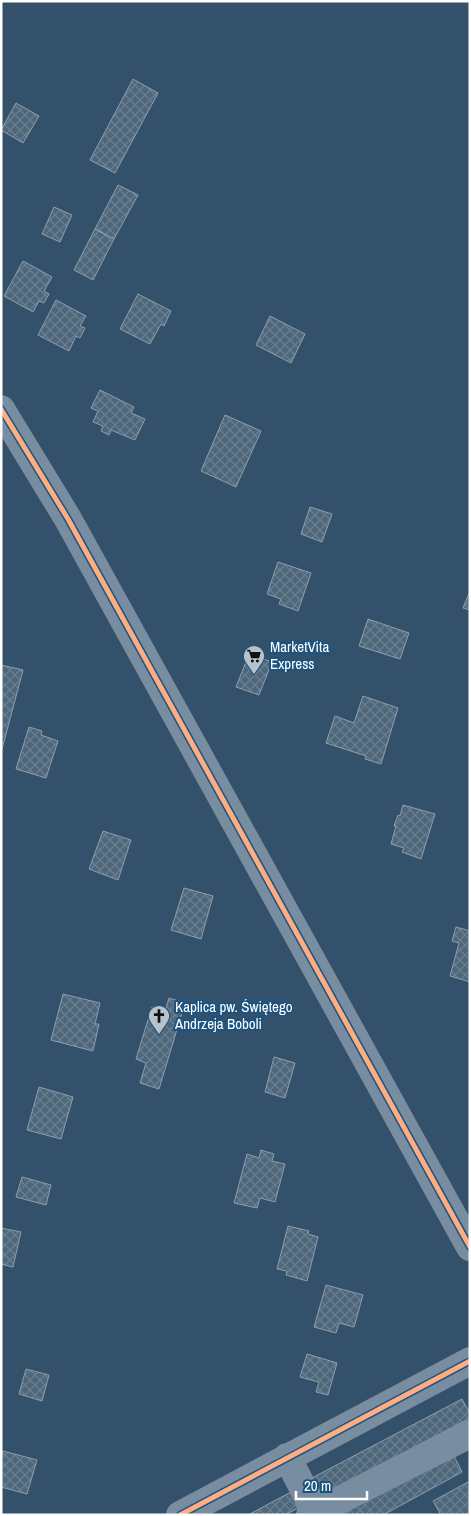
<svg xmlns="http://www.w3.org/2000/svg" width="471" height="1516" font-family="'Archivo Narrow',sans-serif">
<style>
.building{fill:url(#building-cross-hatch);stroke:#8c9fae}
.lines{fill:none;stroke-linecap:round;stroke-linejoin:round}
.minor{stroke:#788da0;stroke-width:28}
.cycleway-casing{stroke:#1c5480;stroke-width:8}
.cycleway{stroke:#ffac80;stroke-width:5}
.labels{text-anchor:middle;stroke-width:4;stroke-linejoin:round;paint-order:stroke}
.poi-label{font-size:15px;fill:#fff;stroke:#1c5480;text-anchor:start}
</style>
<defs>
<pattern id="building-cross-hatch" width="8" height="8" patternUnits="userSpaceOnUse" patternTransform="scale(1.25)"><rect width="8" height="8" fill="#4e677b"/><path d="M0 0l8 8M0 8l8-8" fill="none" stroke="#697e8f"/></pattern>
</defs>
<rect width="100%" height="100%" fill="#33516a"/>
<path class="building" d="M133 79 158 93 115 173 90 160Z
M16 103 39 116 23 143 1 130Z
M118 185 138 195 114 239 95 229Z
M54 207 72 215 60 242 42 234Z
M95 229 114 239 93 280 74 270Z
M23 261 52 277 44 291 49 294 44 303 39 301 33 312 4 296Z
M138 294 171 311 164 326 161 324 150 344 120 329Z
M56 300 86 316 80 326 85 328 80 338 76 336 69 351 38 335Z
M270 316 305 334 291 363 256 345Z
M100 390 134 407 131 413 145 419 135 440 111 430 109 435 101 431 103 426 93 422 98 411 91 408Z
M225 415 261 431 236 487 201 471Z
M310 507 332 514 322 542 301 534Z
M278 562 311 573 298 611 279 604 281 599 267 594Z
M470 591V610L463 608Z
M368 619 409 633 400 659 359 646Z
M249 654 272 662 259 695 236 687Z
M1 665 23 670 1 753Z
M363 696 398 708 381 764 365 759 366 756 326 743 335 716 354 723Z
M29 727 42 731 41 735 58 741 46 778 16 769Z
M403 805 435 814 421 859 402 852 404 848 391 844 396 826H394L398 815 400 816Z
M103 831 131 840 118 880 89 869Z
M184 888 213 896 201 939 171 930Z
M456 927 470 931V982L450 976 459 943 452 941Z
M63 994 100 1003 95 1024H99L93 1051 51 1040Z
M169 998 185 1003 159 1089 140 1083 146 1063 136 1059 152 1007 165 1011Z
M274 1057 295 1063 285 1098 265 1092Z
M39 1087 73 1097 61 1139 27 1130Z
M261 1150 274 1154 272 1161 285 1164 275 1202 260 1198 257 1208 234 1203 247 1154 259 1158Z
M22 1177 51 1185 46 1205 16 1197Z
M288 1226 309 1231 308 1234 318 1237 307 1281 286 1275 287 1271 277 1269Z
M1 1228 21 1232 13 1267 1 1264Z
M326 1285 363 1295 354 1327 339 1323 336 1333 314 1327Z
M307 1354 337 1363 328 1395 316 1392 319 1382 300 1377Z
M26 1369 49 1375 42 1401 19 1394Z
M462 1399 470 1414V1418L319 1497 310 1479Z
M3 1451 37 1460 27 1494 1 1487V1459Z
M453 1454 462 1472 383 1515H340Z
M470 1481V1515H441L433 1501Z
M291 1492 298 1508 285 1515H248Z"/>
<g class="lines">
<path class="minor" d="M1 409 68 519 470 1247
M287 1457 317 1515
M180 1515 470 1361
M310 1515 470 1434"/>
<g class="cycleway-casing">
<path id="cycleway" d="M1 409 68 519 470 1247
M180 1515 470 1361"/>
</g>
<use href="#cycleway" class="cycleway"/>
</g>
<defs>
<g id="supermarket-pin" transform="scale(1.125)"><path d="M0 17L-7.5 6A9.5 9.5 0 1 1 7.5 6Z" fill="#b8c2cb" stroke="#1c5480"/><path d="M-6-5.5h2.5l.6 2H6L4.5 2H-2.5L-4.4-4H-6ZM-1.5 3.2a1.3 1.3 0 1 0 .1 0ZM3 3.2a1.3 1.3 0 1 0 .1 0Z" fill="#111"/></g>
<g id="church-pin" transform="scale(1.125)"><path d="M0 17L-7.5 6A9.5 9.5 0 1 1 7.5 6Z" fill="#b8c2cb" stroke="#1c5480"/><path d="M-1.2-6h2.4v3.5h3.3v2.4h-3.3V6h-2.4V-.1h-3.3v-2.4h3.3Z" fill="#111"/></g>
</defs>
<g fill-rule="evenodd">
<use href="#supermarket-pin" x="254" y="656"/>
<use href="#church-pin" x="159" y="1016"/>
</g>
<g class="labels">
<g class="poi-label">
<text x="270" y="652">MarketVita<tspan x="270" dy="17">Express</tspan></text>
<text x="175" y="1012">Kaplica pw. Świętego<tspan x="175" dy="17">Andrzeja Boboli</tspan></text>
</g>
</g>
<rect width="471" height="1516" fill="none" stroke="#ffffff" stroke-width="5"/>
<path d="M296 1491v8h71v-8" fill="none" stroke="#ffffff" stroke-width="2.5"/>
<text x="304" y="1491" font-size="15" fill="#ffffff" stroke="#1c5480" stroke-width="4" paint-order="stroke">20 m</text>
</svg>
